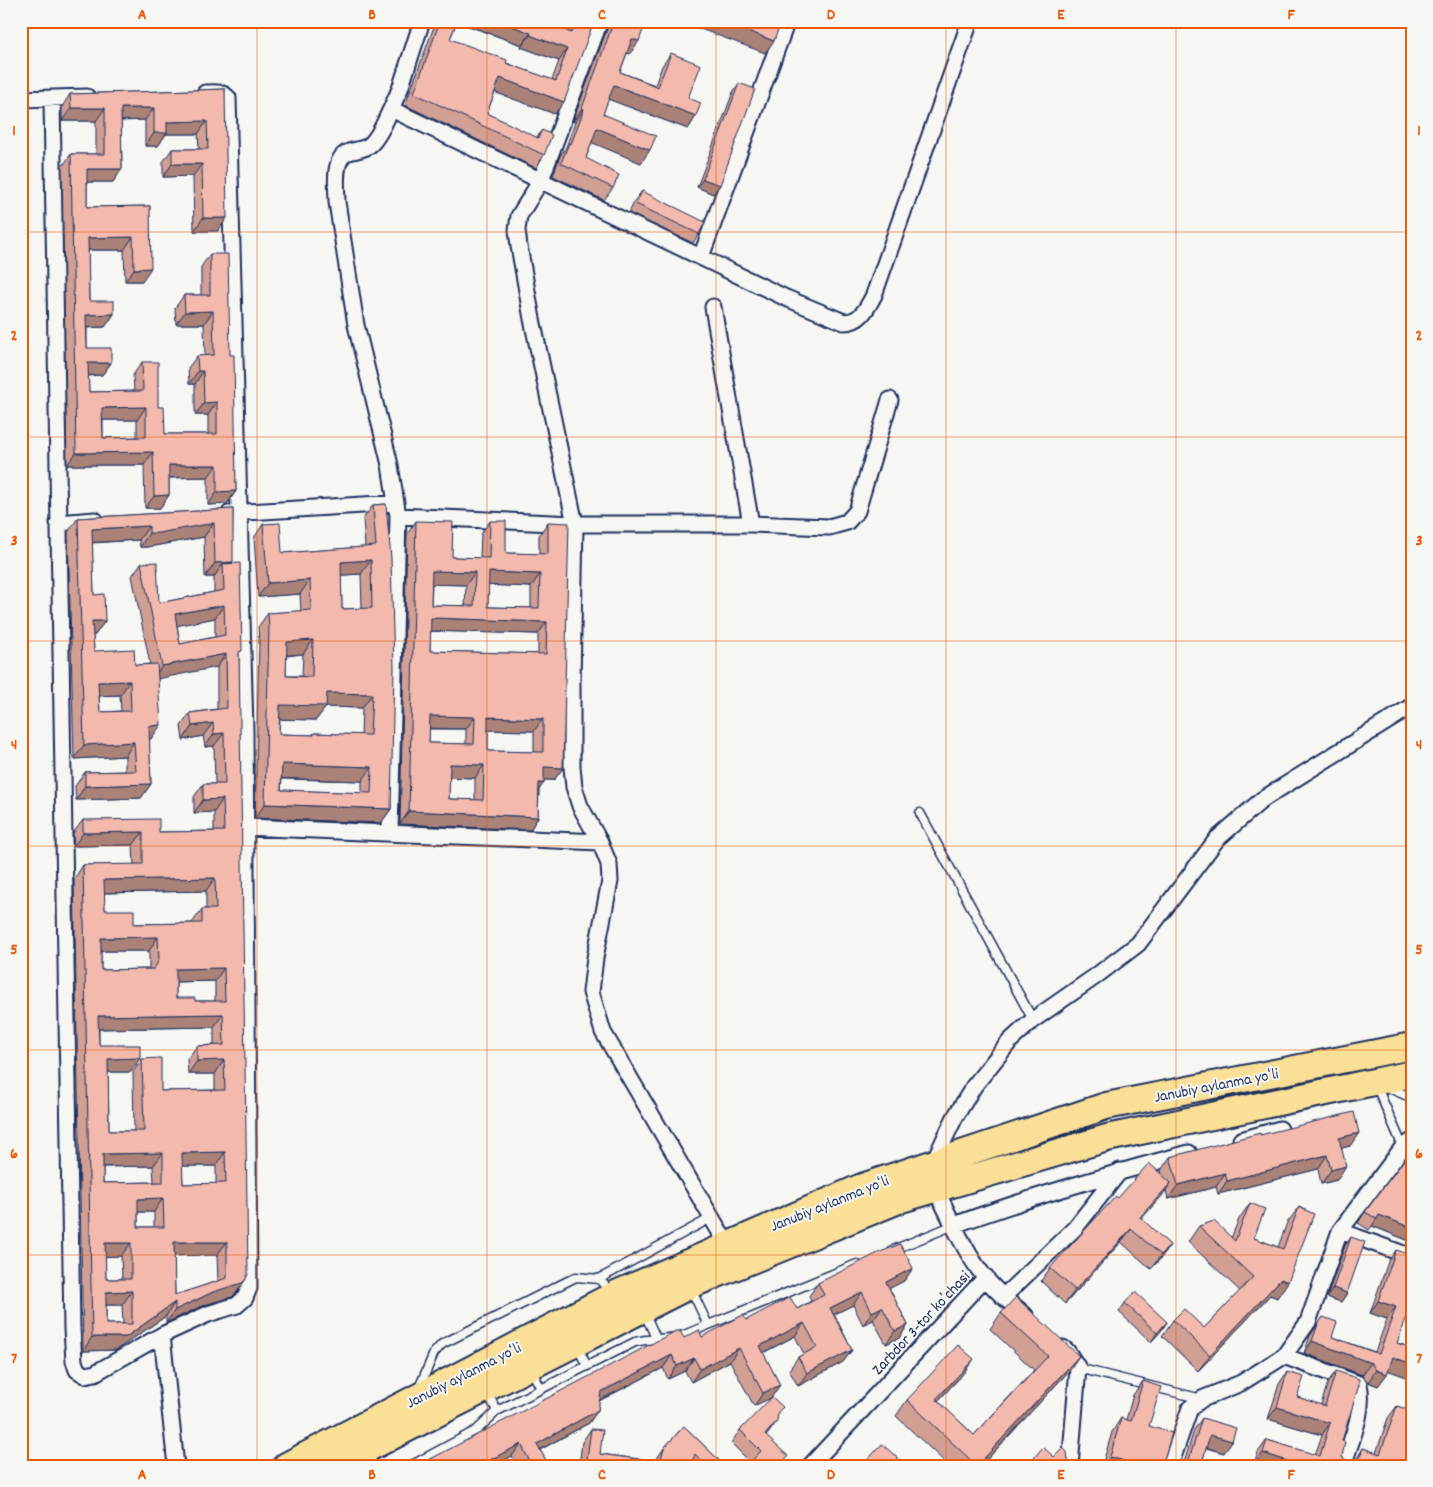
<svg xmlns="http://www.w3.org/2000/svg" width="1433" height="1487" font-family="Dekko,sans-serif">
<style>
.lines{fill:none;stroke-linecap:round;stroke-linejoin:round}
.service-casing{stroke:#1b2f5e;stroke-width:11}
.minor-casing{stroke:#1b2f5e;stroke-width:19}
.trunk-casing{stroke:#1b2f5e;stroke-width:30}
.service{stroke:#f6f6f2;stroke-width:8}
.minor{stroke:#f6f6f2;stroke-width:15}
.trunk{stroke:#fadf96;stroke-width:26}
.wall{fill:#d19f94;stroke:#1b2f5e;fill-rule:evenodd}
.shaded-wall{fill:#aa8278;stroke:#1b2f5e}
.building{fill:#f3b9ac;stroke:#1b2f5e;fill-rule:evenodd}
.grid{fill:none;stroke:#e8590c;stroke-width:1;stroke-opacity:0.55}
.labels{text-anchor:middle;stroke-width:4;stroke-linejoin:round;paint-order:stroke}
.street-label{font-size:16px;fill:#1b2f5e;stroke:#f6f6f2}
.neatline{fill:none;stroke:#e8590c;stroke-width:2}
.grid-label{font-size:16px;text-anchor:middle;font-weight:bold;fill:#e8590c}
</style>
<rect width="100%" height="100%" fill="#f6f6f2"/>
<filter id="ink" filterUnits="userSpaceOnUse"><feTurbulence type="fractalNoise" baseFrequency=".02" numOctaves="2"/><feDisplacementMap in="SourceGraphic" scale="10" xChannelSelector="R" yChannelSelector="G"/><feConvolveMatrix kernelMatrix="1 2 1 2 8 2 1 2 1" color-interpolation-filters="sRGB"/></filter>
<g filter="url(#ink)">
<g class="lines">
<g class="service-casing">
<path id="service" d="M920 813 1033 1020
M1376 1085 1403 1147 1412 1151
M1387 1087 1412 1098
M893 1250 954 1225
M599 1279 711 1218
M691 1289 708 1325
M644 1312 657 1340
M577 1346 587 1366
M1078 1368 1202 1399
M531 1369 541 1389
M419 1388 434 1353 442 1344 576 1277 599 1279 611 1292
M487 1392 497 1411
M367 1453 375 1466
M410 1466 477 1430 497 1411 635 1342C651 1338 668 1340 684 1335L857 1264"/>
</g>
<g class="minor-casing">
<path id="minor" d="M422 21 400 89 391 109 786 298 844 322C861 322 867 308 874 295L970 21
M600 21 541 180 519 216 517 230 519 246 532 319 575 524 572 682V767L574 787 580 806 600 842 609 864 610 881 595 958 591 992 603 1032 727 1244
M21 99 87 97
M52 99 72 1329 74 1361 77 1370 85 1375 95 1373 162 1335
M701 257 787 21
M713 307 751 524
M230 513 396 503
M398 516 575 524H751L829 527 847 522 857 511 890 400
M58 523 95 520
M245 827 600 842
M390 833 398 516 390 465 356 325 337 202C337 188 332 157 349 152 357 149 365 150 371 144 381 134 385 121 391 109
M1241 1140 1280 1129
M933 1163 955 1117 974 1086 1010 1041 1033 1020 1096 976 1138 944 1217 839 1263 799 1412 706
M936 1189C948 1214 963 1248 980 1271 992 1288 1009 1302 1025 1315
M954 1225C1031 1197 1110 1174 1189 1153
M1340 1231 1412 1257
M1003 1297 1075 1228 1120 1171
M1063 1348 1067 1351 1078 1368 1070 1466
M1284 1356 1359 1384C1365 1411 1351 1440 1343 1466
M176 1466 162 1335 208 1314 237 1305 245 1298 249 1288 245 730 228 98C222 91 213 93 205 93
M810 1466 986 1277
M1170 1466 1190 1408 1202 1399 1241 1383 1284 1356 1308 1322 1340 1231 1403 1147 1412 1141"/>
</g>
<g class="trunk-casing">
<path id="trunk" d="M286 1466 614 1295 862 1187 1106 1106 1412 1046
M333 1466 690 1285 901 1199 1107 1138 1412 1074"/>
</g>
<use href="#service" class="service"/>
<use href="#minor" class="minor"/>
<use href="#trunk" class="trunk"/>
</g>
<path class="wall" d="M436 21H539L568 32 572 21H594L555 114 495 92 487 113 536 138 542 130 544 155 536 168 405 105ZM457 22 522 45 521 47 559 61 552 80 506 63 450 39Z
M609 21H636L630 54 627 53 620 72 655 85 662 66 671 53 688 98 696 116 688 129 608 99 603 114 641 163 592 142 586 158 613 188 604 200 553 176 560 156 566 147 575 122 573 121 609 24Z
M739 83 720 185 713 194 697 187 733 92Z
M225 89 218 231H194L193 176 163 177V162L172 149H199L198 134H166L158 146H145V120L121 121 122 169 113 182H87V207L150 206 142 281H125L124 250H88L89 301 114 314 105 327 87 328V348L111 363 102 375 88 376 89 392 134 391 133 375 142 362 158 407 165 434H208V415H195V384H189L188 368 197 356H205L204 324H176L175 308 184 295H201V267L210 254 230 355 236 491 227 504 208 505V477L169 478V495L160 508H145L144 465H67L62 167 71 154H96V121H62V107L70 94ZM103 420H137V437L103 438Z
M642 191 699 234 693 243 629 213 635 200Z
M386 504 391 809 381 823 255 818 259 641 258 627 268 613 301 611 300 594 258 597 254 538 263 524 282 553 365 547 363 519 373 505ZM361 574 362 608 342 609 341 575ZM303 654 302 676H286V656ZM326 707 362 708 361 735 314 733 312 735 279 734 280 719 316 720ZM282 779 362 781V793L281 790Z
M233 509 232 563 239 656 237 1292 232 1297 204 1305 166 1323V1316L116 1350 83 1351 74 879 83 865H134L133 845 74 846 73 833 83 820 159 832 214 831V812L194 813V797L203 784H215L214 746 205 747 203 736 183 740 181 726 190 713 217 709V667L158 678 151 739H149L151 784 141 798 76 800 75 786 85 772 125 771V756L74 759 68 532 78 518ZM204 537 205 577H214V592L159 603 141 563 132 576 150 664 135 665 94 651 93 635H95L105 621 94 595 92 543 139 540 140 547H148ZM215 618V637L180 644 177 625ZM120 695 121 711 100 712 99 696ZM206 891V909H202L192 923 134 924 105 910 104 893ZM101 951H149V969L101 970ZM215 981V1001H195L176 998V982ZM214 1027V1045L197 1046 187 1059 188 1074H215V1090L161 1091 142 1059 133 1072 134 1131H109L108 1072H131L99 1045V1029ZM153 1166 154 1182 103 1183V1167ZM182 1166H216V1184H183ZM138 1212H154V1227H138ZM174 1255H217L218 1281 175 1295ZM105 1256H121L122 1279H106ZM106 1305H122L123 1324H106Z
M416 521 452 557 480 558 481 534 490 521 506 553 539 554V535L548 522 563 768 554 780H544L539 790 538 817 530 830 400 824 407 534ZM432 584 466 585 465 606 431 605ZM488 585 531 587V608L488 607ZM430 631 538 634V654L430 651ZM429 729H466V744L429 743ZM488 730 534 731V752L488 751ZM449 777 475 778V800L449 799Z
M1260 1135 1350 1146 1342 1148 1337 1180 1321 1184 1318 1169 1218 1194 1216 1187 1168 1199 1166 1190 1161 1197 1141 1219 1170 1245 1161 1258 1151 1269 1121 1242 1065 1304 1041 1281 1050 1268 1118 1198 1162 1175 1161 1170 1170 1157Z
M1412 1161V1242L1372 1226 1369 1230 1358 1223 1365 1212Z
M1250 1203 1254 1238 1278 1247 1287 1223 1299 1207 1277 1298 1270 1295 1198 1371 1162 1336 1173 1320 1204 1328 1240 1291 1188 1242 1199 1226 1231 1238 1239 1219Z
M1351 1237 1347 1293 1341 1302 1327 1297 1345 1246Z
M1396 1250 1397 1343 1412 1348V1379L1388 1370 1387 1374 1378 1386 1368 1382 1362 1375 1304 1353 1310 1336 1323 1317 1332 1337 1375 1352 1387 1319 1370 1313 1388 1262Z
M913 1268 904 1281 889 1288 908 1325 899 1338 886 1344 873 1320 863 1325 853 1305 834 1314 852 1350 843 1362 798 1386 789 1370 798 1357 804 1354 795 1336 763 1353 780 1385 754 1406 730 1361 691 1382 685 1371 668 1379 663 1368 599 1401 598 1410 589 1423 540 1450 549 1466H517L512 1456 494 1466H417L684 1338 702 1337 746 1320 797 1309 811 1301 809 1296 818 1283Z
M1125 1303 1167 1322 1161 1331 1151 1342 1119 1312Z
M1001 1313 1068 1372 981 1466H949L896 1416 907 1400 962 1375 938 1401 974 1435 1034 1370 990 1329Z
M1336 1371 1342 1441V1457L1349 1463H1354L1363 1448 1376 1453 1388 1418 1397 1406 1412 1466 1254 1465 1258 1452 1267 1440 1315 1455 1322 1435 1268 1419 1279 1384 1287 1372 1297 1397 1321 1405 1328 1382Z
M1143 1381 1149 1426 1162 1466H1102L1112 1432 1121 1418 1126 1420 1133 1395Z
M778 1414 766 1436 781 1466 750 1462 731 1443 740 1430Z
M1202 1418 1224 1453 1206 1448 1201 1466H1183L1194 1430Z
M684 1426 725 1466H579L582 1442 591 1429 600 1454 655 1461 664 1448Z
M1054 1457 1068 1461 1070 1463 1068 1466H1028L1034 1458Z"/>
<path class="shaded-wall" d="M456 21H499L531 33 522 45Z
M679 21H722L774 41 765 53Z
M530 35 567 49 559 61 521 47Z
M632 39 639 41 630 54 623 51Z
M500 78 564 102 555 114 491 91Z
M614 85 696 116 688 129 605 98Z
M71 108H105L96 121H62Z
M121 108H154L145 120 112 121Z
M582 108 584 109 575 122 573 121Z
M207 121 198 134H166L158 146H145L154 133 167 122Z
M597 128 650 150 641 163 588 141Z
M172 164H202L193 176 163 177Z
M87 169H122L113 182H78Z
M703 179 720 185 713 194 697 187Z
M203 218H227L218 231H194Z
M133 237 124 250H79L88 238Z
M151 268 142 281H125L134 269Z
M213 311 204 324H176L185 312Z
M114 314 105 327 77 328 86 315Z
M88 363H111L102 375 79 376Z
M198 371H203L195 384H189Z
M217 402 208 415H195L204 403Z
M146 407 137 420H94L102 408Z
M153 452 144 465H67L76 453Z
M169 465H217L208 477 160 478Z
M236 491 227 504 208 505 217 492Z
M169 495 160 508H145L154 496Z
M214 523 204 537 148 547H140L149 533Z
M149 526 139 540 82 543 92 529Z
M371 560 361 574 331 576 341 562Z
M233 562 224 576 223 564 214 577H205L215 563Z
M432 571 475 572 466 585 423 584Z
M489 572 540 574 531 587 480 585Z
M310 580 300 594 258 597 268 583Z
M224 605 215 618 166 628 175 614Z
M431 618 547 622 538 634 422 631Z
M92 621H105L95 635H82Z
M313 640 303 654 277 656 287 642Z
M226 654 217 667 152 680 162 666Z
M130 681 120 695 88 696 98 682Z
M327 693 372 694 362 708 326 707 316 720 270 719 280 705Z
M430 716 475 717 466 729 421 728Z
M488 717 543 719 534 731 480 730Z
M213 723 203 736 183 740 192 726Z
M161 725 151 739 139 740 149 726Z
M224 733 214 746 205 747 214 734Z
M134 742 125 756 74 759 84 745Z
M282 764 372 767 362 781 272 778Z
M450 764 484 765 475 778 441 777Z
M544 767 563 768 554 780H535Z
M539 783H544L535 795Z
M151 784 141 798 76 800 85 786Z
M223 799 214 812 194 813 203 800Z
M265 804 391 809 381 823 255 818Z
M409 811 538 817 530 830 400 824Z
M143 832 133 845 74 846 83 833Z
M215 878 206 891 95 893 104 880Z
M158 937 149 951H91L101 938Z
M224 968 215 981 166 982 176 969Z
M223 1014 214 1027 89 1029 98 1016Z
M140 1058 131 1072H99L108 1059Z
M224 1060 215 1074H188L197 1061Z
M1359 1133 1350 1146 1329 1151 1339 1138Z
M225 1152 216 1166H173L182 1153Z
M163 1153 153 1166 93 1167 103 1154Z
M1327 1155 1318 1169 1218 1194 1227 1181Z
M1346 1166 1337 1180 1321 1184 1331 1170Z
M1225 1173 1216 1187 1168 1199 1178 1185Z
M1171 1183 1161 1197 1130 1231 1140 1217Z
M163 1198 154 1212H128L138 1199Z
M1379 1215 1412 1228V1242L1372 1226Z
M1131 1229 1121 1242 1065 1304 1075 1290Z
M174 1242H227L217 1255 165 1256Z
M105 1243H131L121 1256 96 1257Z
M1170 1245 1161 1258 1151 1269 1161 1255Z
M913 1268 904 1281 877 1295 886 1282Z
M246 1279 237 1292 232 1297 204 1305 166 1323 175 1310 213 1292Z
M1281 1279 1288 1282 1277 1298 1270 1295 1198 1371 1210 1355Z
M1333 1288 1347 1293 1341 1302 1327 1297Z
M132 1291 122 1305H97L106 1292Z
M862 1292 853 1305 821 1321 830 1308Z
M1378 1301 1396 1307 1387 1319 1370 1313Z
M175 1302 166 1316 116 1350 83 1351 92 1337H126Z
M882 1307 873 1320 863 1325 872 1312Z
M1167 1322 1161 1331 1151 1342 1157 1333Z
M804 1323 795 1336 751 1359 760 1346Z
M908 1325 899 1338 886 1344 895 1331Z
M1312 1341 1371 1363 1362 1375 1304 1353Z
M739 1348 730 1361 691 1382 700 1369Z
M852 1350 843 1362 798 1386 807 1373Z
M672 1355 663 1368 592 1404 601 1392Z
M1079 1356 1068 1372 981 1466H977Z
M1393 1357 1412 1364V1379L1384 1369Z
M694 1358 685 1371 668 1379 677 1366Z
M974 1359 962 1375 925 1415 936 1399Z
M1376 1370 1387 1374 1378 1386 1368 1382Z
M780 1385 771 1398 754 1406 763 1393Z
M1277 1407 1330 1423 1322 1435 1268 1419Z
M598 1410 589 1423 528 1456 537 1444Z
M777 1421 768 1434 756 1447 765 1435Z
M1210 1435 1232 1441 1224 1453 1202 1446Z
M521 1444 512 1456 494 1466H478Z
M1263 1453 1303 1466 1254 1465Z
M1110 1457 1131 1463 1130 1466H1103Z"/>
<path class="building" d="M440 21H457L450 39 507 60 506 63 556 81 567 49 530 35 531 33 499 21H539L572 33 576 21H594L564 102 500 78 487 113 538 138 542 130 552 135 544 155 414 93Z
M614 21H636L635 24 644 27 639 41 632 39 620 72 658 87 671 53 701 65 688 98 701 103 696 116 614 85 603 114 656 136 650 150 597 128 586 158 619 175 613 188 561 163 569 143 571 144 584 109 582 108Z
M722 21H781L774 41Z
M739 83 755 89 720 185 703 179Z
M225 89 227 218H203L202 164H172V149H208L207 121 167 122V133H154V108H121L122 169H87V207L150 206 151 268 134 269 133 237 88 238 89 301H114V314L86 315 87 348H111V363H88L89 392 143 391 142 362H158V407H164L165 434H217V402L204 403 203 371H198L197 356 214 355 213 311 185 312 184 295H210V254H228L230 355H234L236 491 217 492V465H169V495L154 496 153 452 76 453 71 154H105V108H71L70 94ZM146 407V437L103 438 102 408Z
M642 191 705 222 699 234 636 204Z
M386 504 391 558 394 668 391 809 265 804 269 627 268 613 311 610 310 580 268 583 263 524 280 523 282 553 376 546 373 505ZM371 560 372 608 342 609 341 562ZM313 640 312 677 286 676 287 642ZM327 693 372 694 370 735 314 733V735L279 734 280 705 326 706ZM282 764 372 767 371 793 281 790Z
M233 509V562L215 563 214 523 158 533H149V526L92 529 94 595 104 594 105 621H92L94 651 134 649 135 665 157 664 161 725 149 726 151 784 85 786V772L136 771 134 742 84 745 78 518ZM130 681 131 711 100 712 98 682Z
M416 521 453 522 452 557 489 558 490 521H506V553L548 554V522L569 523 563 768 544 767V783H539L538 817 409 811ZM432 571 475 572 474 606 431 605ZM489 572 540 574 539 608 488 607ZM431 618 547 622 546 654 430 651ZM430 716 475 717 474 744 429 743ZM488 717 543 719V752L488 751ZM450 764 484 765 483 800 449 799Z
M157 562 159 603 224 590 223 564 240 563 242 651 239 652 248 1274 246 1279 242 1283 213 1292 175 1310V1302L126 1337H92L83 865 143 864V832L83 833V820L159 819V832L224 831 223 799 203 800V784H225L224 733 214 734 213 723 192 726 190 713 227 708 226 654 162 666 141 563ZM224 605 225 635 180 644 175 614ZM215 878 216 909H202V923L134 924V910H105L104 880ZM158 937 159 960 154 969 101 970V938ZM224 968 225 1001H195V998H176V969ZM223 1014 224 1045 197 1046V1061L224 1060 225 1090 161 1091V1058L142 1059 144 1131H109L108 1059 140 1058V1045H99L98 1016ZM225 1152 226 1183 183 1184 182 1153ZM163 1153V1182L103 1183V1154ZM163 1198 164 1227H138V1199ZM174 1242H227V1278L175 1295ZM105 1243H131V1279H106ZM132 1291V1324H106V1292Z
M1354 1112 1359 1133 1339 1138 1346 1166 1331 1170 1327 1155 1227 1181 1225 1173 1178 1185 1170 1157 1260 1133V1135Z
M1407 1156 1412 1161V1228L1379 1215 1377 1219 1365 1212Z
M1149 1163 1171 1183 1140 1217 1170 1245 1161 1255 1131 1229 1075 1290 1050 1268 1116 1196 1118 1198Z
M1250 1203 1265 1209 1254 1238 1283 1249 1299 1207 1314 1214 1288 1282 1281 1279 1210 1355 1173 1320 1184 1309 1204 1328 1253 1277 1199 1226 1214 1221 1235 1241Z
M1351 1237 1365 1242 1347 1293 1333 1288Z
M900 1244 913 1268 886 1282 908 1325 895 1331 882 1307 872 1312 862 1292 830 1308 852 1350 807 1373 798 1357 817 1347 804 1323 760 1346 780 1385 763 1393 739 1348 700 1369 694 1358 677 1366 672 1355 601 1392 598 1410 537 1444 549 1466H532L521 1444 478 1466H417L676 1331H680L684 1338 699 1330 702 1337 743 1315 746 1320 790 1297 797 1309 824 1295 818 1283 878 1253Z
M1396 1250 1412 1255V1303L1397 1343 1412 1348V1364L1393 1357 1387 1374 1376 1370 1371 1363 1312 1341 1318 1324 1323 1317 1337 1322 1332 1337 1379 1354 1396 1307 1378 1301Z
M1135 1292 1167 1322 1157 1333 1125 1303Z
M1016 1297 1079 1356 977 1466 907 1400 958 1345 974 1359 936 1399 974 1435 1048 1356 1001 1313Z
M1336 1371 1359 1379V1385L1342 1441 1345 1442 1342 1457 1349 1463H1354L1358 1461 1363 1448 1380 1454 1397 1406 1412 1411V1466H1303L1263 1453 1267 1440 1320 1456 1330 1423 1277 1407 1287 1372 1304 1377 1297 1397 1325 1406Z
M1143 1381 1161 1387 1149 1426 1172 1433 1162 1466H1131V1463L1110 1457 1121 1418 1131 1421Z
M772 1397 783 1407 778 1412 777 1421 765 1435 788 1456 779 1466H747L761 1451 740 1430Z
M1202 1418 1236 1428 1232 1441 1210 1435 1201 1466H1187Z
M684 1426 725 1466H707L695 1454 691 1466H586L591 1429 603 1430 600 1454 660 1462 664 1448Z
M882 1444 904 1464 902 1466H862Z
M1043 1447 1054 1457 1063 1448 1067 1452 1068 1461 1070 1463 1068 1466H1042L1034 1458Z"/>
</g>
<path class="grid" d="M257 21V1466M487 21V1466M716 21V1466M946 21V1466M1176 21V1466M21 232H1412M21 437H1412M21 641H1412M21 846H1412M21 1050H1412M21 1255H1412"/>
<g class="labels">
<g class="street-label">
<text transform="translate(1216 1084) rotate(-11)" y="6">Janubiy aylanma yoʻli</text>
<text transform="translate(829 1202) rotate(-22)" y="6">Janubiy aylanma yoʻli</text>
<text transform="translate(920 1322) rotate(-47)" y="6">Zarbdor 3-tor koʼchasi</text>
<text transform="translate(463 1374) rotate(-27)" y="6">Janubiy aylanma yoʻli</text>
</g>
</g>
<rect width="1433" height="1487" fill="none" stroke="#f6f6f2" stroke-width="55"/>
<rect x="28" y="28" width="1378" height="1432" class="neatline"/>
<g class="grid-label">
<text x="142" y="19">A</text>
<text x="372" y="19">B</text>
<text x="602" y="19">C</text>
<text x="831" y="19">D</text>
<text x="1061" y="19">E</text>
<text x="1291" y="19">F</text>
<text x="14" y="135">1</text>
<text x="1419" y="135">1</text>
<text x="14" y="340">2</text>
<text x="1419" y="340">2</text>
<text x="14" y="545">3</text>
<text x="1419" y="545">3</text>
<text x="14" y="749">4</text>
<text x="1419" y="749">4</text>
<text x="14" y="954">5</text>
<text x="1419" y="954">5</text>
<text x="14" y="1158">6</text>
<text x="1419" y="1158">6</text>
<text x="14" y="1363">7</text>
<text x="1419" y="1363">7</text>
<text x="142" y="1479">A</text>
<text x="372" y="1479">B</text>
<text x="602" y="1479">C</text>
<text x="831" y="1479">D</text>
<text x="1061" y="1479">E</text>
<text x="1291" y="1479">F</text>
</g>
</svg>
